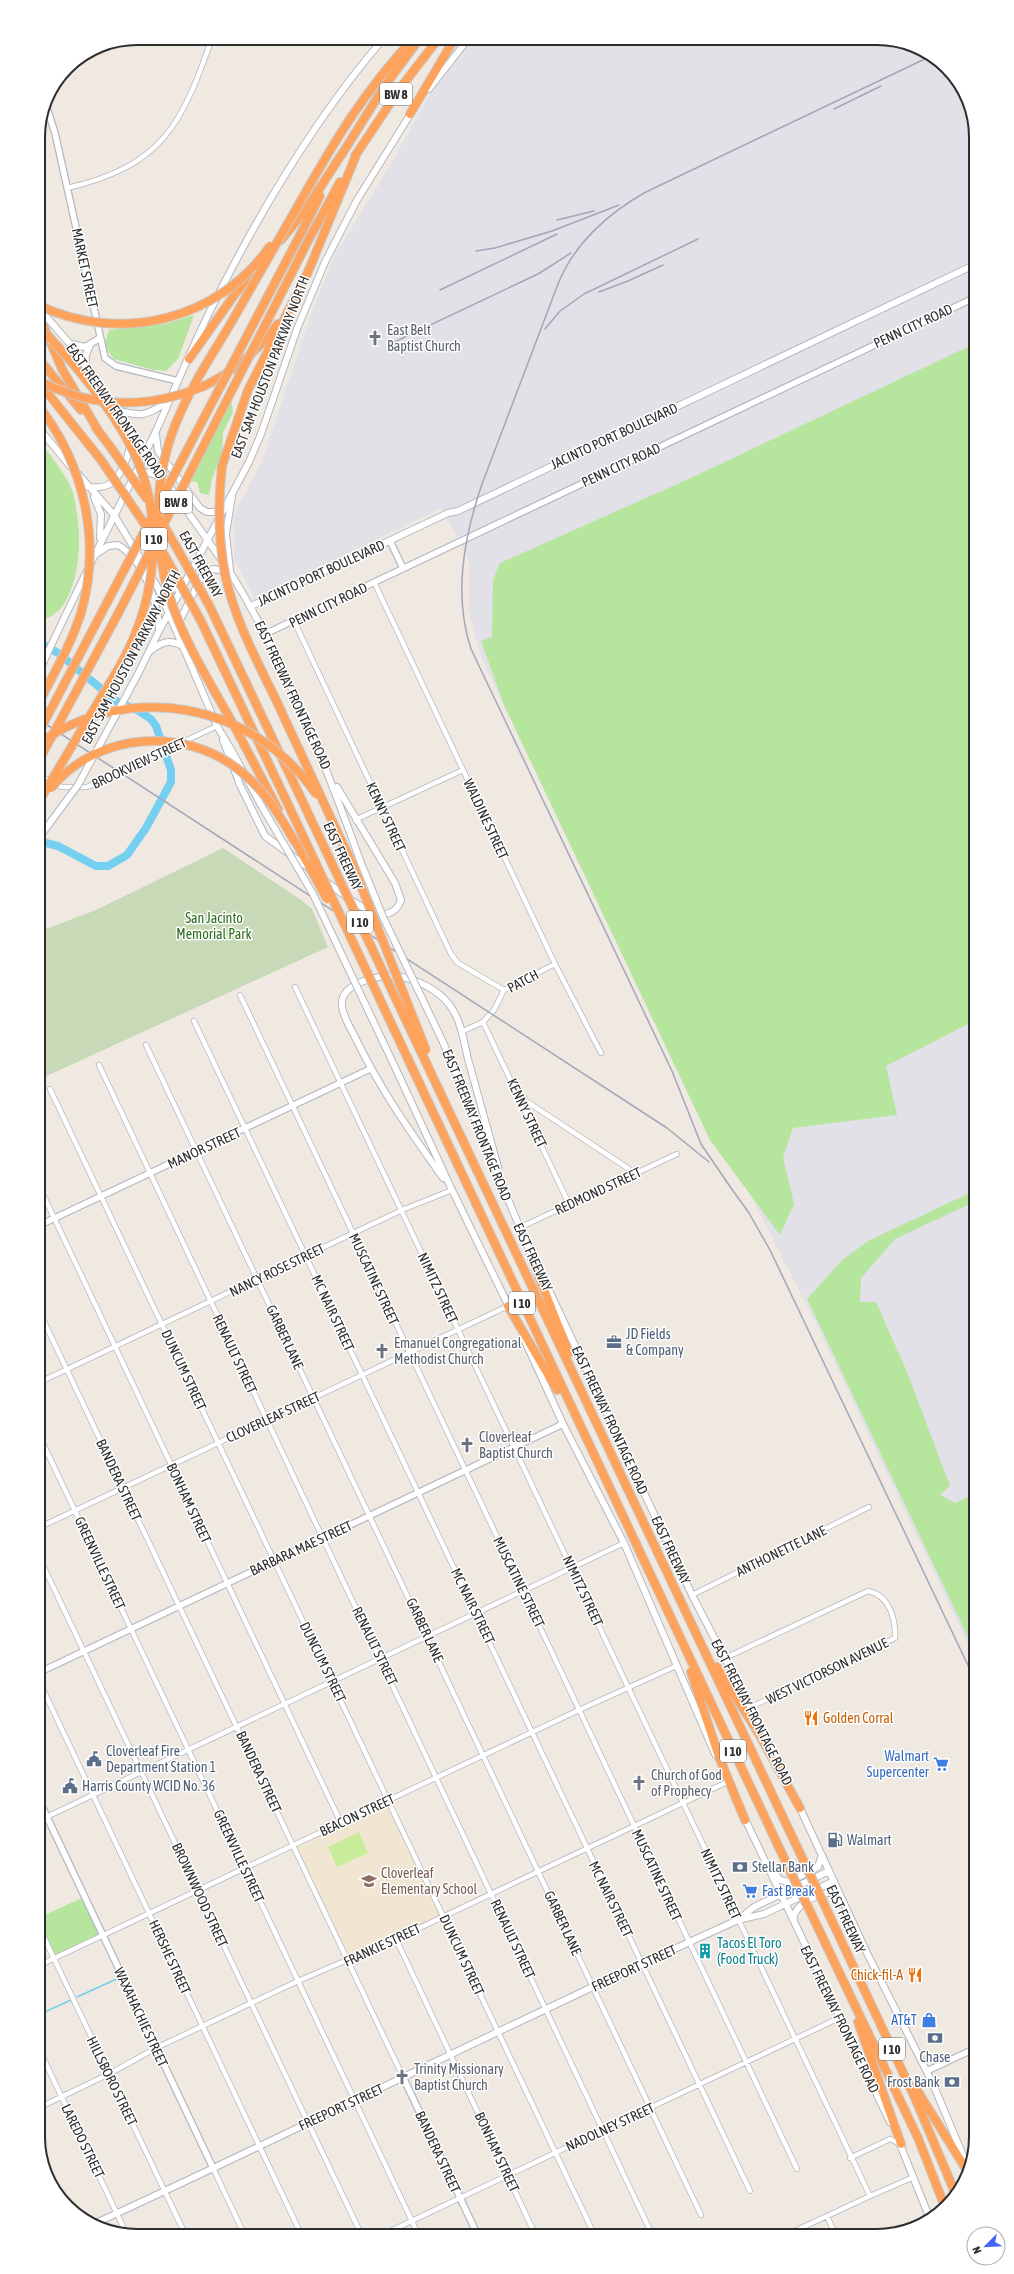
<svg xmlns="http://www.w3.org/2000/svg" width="1014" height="2274" font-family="'Asap Condensed',sans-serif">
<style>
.industrial{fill:#e3e1e8}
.education{fill:#f0e6d1}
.green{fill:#b6e59e}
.cemetery{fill:#c8d9b8}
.pitch{fill:#c9ec9a}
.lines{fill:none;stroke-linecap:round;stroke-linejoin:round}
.stream{stroke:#75cff0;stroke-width:1.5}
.river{stroke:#75cff0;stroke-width:8}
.minor-casing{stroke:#b4b7c1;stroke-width:6}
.tertiary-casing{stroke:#b4b7c1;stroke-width:8}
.secondary-casing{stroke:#b4b7c1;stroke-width:8}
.motorway-casing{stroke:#c9c9c9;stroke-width:10}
.minor{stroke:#fff;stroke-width:4.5}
.tertiary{stroke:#fff;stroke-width:5.5}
.secondary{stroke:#fff;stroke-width:6}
.motorway{stroke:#ffa35c;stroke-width:8}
.rail{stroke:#a3a6b8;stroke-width:1.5}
.secondary-bridge-casing{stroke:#b4b7c1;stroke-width:8;stroke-linecap:butt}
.motorway-bridge-casing{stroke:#c9c9c9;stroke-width:10;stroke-linecap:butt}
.secondary-bridge{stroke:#fff;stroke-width:6}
.motorway-bridge{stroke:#ffa35c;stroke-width:8}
.labels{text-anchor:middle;stroke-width:3;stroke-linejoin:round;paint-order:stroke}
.shield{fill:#fff;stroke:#6d6d6d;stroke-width:1}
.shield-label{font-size:13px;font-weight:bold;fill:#2e2e2e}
.street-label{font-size:14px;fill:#2e2e2e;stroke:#fff}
.worship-label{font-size:14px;fill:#5b616d;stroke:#fff;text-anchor:start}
.park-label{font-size:14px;fill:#2c6e1b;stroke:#fff}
.service-label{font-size:14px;fill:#4e5e75;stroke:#fff;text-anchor:start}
.food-label{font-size:14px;fill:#c56008;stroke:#fff;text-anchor:start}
.shop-label{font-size:14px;fill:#366cbe;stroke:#fff;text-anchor:end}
.education-label{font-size:14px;fill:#785e54;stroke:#fff;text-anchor:start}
.culture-label{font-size:14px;fill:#0d838f;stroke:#fff;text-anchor:start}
.rim{fill:none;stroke:#2e2e2e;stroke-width:2}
</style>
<rect width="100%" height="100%" fill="#efe9e1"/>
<path class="industrial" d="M476 38H883L937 58 971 105 976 137V1661L817 1326 747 1188 710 1140 481 657 469 613V560L442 508 255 599 234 560V515L261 463 315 303 336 253 388 169 428 97Z"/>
<path class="education" d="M388 1804 441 1916 349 1958 296 1847Z"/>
<path class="green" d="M194 315 178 359 166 371 153 370 114 359 104 346 109 330 165 324Z
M976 343V1020L886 1066 897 1115 793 1128 783 1157 794 1204 780 1235 710 1140 504 705 481 641 492 637 493 580 500 563 693 477Z
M231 400 233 412 223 433 222 453 212 479 209 495 200 493 197 482 191 481Z
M38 440C48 451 69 479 73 493 82 526 83 580 61 608 56 614 45 619 38 624Z
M976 1190V1201L895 1239 861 1278 860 1302H876L907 1372 950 1486 940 1495 955 1503 976 1493V1654L807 1299 842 1260 868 1241Z
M82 1898 100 1936 58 1956 55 1954 38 1918Z"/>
<path class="cemetery" d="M223 848 301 900 312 909 328 947 38 1080V925L46 929 96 910Z"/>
<path class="pitch" d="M359 1832 368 1853 337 1867 328 1847Z"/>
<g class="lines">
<path class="stream" d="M77 1997 121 1977
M38 2015 71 2000"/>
<path class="river" d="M38 841 58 846 96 866H108L127 855 146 828 171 782V770L156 726 151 719 137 710 116 701 58 653 38 642"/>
<g class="minor-casing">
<path id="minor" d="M67 188C163 166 182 124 212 38
M374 582 555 964 601 1053
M294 621 451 954 458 963 504 990
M38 775 62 787H87L217 726
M355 820 463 770
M295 987 870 2196
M240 995 797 2169
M194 1021 750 2191
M483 1022 569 1204
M461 1032 483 1022 494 1010 504 990 555 964
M146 1045 701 2215
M99 1065 649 2228
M50 1089 595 2236
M520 1097 635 1173
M38 1184 341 1823
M519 1228 677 1154
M38 1309 403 2077
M38 1383 402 1210 452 1190
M38 1433 419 2236
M38 1528 508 1306
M38 1555 362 2236
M692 1595 869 1507
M725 1658 868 1591C889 1595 896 1619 895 1638L751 1707
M38 1679 302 2236
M38 1821 624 1543
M38 1925 186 2236
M396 1939 536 2236
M38 1966 579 1710 676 1666
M38 2047 127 2235
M38 2108 109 2074 156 2048 298 1981 396 1939 727 1782
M850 2158 890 2139 901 2144
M213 2168 245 2236
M827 2216 836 2236
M380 2236 839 2018
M784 2236 870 2196 914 2177"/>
</g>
<g class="tertiary-casing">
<path id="tertiary" d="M45 102 55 133 105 358 116 366 178 381
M390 541 403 568
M265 634 976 297
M38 1226 370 1069
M38 1673 563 1424
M38 1798 213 2168
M927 2071 976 2048
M403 2077 478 2236"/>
</g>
<g class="secondary-casing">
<path id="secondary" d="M429 89 469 38
M38 307 69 343 230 572C286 663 325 763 361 863
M71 344 85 347 100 338
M85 367 86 355 90 345
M115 410C143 417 144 416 168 402
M38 427 70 466
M156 435 158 451 200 508 207 512H215L220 507
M78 474 114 515 157 586 217 726 232 751 261 805
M138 474 146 472 162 477
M88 487C108 489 116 483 124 465 127 458 130 451 130 444
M94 497 101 514 100 538
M95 555 108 546 118 545C143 559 158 602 159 629
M230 570 226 534 232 496
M164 589 182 588
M251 606 448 513 458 511 976 264
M178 624 202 576 213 569 227 571
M150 651C163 641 170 639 184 647
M38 674C75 592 117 512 156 431 175 389 192 346 213 305 260 211 315 118 384 38
M138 674 159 631 249 462 261 434 297 329 325 262 357 200 413 110
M223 740 240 785 265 836 310 869
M324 880C341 892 388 936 401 900L395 883 337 787
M443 1042 534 1262
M394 1065 452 1190 510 1309
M443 1178C411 1133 380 1089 356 1039 351 1029 343 1017 342 1006 339 983 380 974 397 976 416 979 440 990 451 1007 461 1021 464 1042 468 1059 478 1095 488 1131 498 1167
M540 1271 692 1595 776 1757
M524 1339 563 1424 624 1543 715 1754
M799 1806 866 1951 933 2084 967 2165
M744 1817 890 2122
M774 1872 780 1880 789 1882 818 1867 822 1855
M738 1920 764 1914 834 1881
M794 1920C791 1906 823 1889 834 1894L841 1904
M899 2142 930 2219
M96 2223C311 2124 522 2017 738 1920L754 1907 829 1871"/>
</g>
<g class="motorway-casing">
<path id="motorway" d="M410 114 455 38
M342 154 384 87 420 38
M355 156 401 87 439 38
M299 204C334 142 364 91 414 38
M300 235 320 196
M309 239 340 182
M281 240 307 208 345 149
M38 313 62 369 99 432
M38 358 81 410
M189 359 235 294 264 260
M38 381 101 460
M204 386C235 371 257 351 278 324
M96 428 109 445
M222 466 248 390 308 272 357 153
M209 605 298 792
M201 621 285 798
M239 735 278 809
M293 837 309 866
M342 842 352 863
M421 1052 806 1866
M408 1059 791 1873
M532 1259 569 1353
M508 1306 557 1390
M717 1667 759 1734 800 1808
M691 1672 719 1757 745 1820
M824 1904 915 2098 956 2195
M810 1911 918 2138 945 2207
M858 2022 901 2144
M915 2087 966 2169"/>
</g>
<use href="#minor" class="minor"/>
<use href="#tertiary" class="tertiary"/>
<use href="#secondary" class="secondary"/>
<use href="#motorway" class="motorway"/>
<path class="rail" d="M834 109 881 86
M557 220 594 211
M476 251 495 248 552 231 619 205
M440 290 557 234
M599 292 628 281 663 265
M545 329 560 311 584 294 698 239
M388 345 538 274 571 253
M38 719 667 1128 709 1162
M726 1181 749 1213 770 1250 976 1682
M729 1185 701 1144 672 1071 471 649C453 595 464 537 482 484L558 284C574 244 608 213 646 192L931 56"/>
<g class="secondary-bridge-casing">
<path id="secondary-bridge" d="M261 805 313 894 394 1065
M38 839 78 785 138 674
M361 863 383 917 443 1042"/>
</g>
<g class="motorway-bridge-casing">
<path id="motorway-bridge" d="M38 305C119 344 218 321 270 246
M38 380C92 409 149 409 204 386
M109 445 147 499
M101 460 148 529
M222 466C218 502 218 538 225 574 234 618 256 659 276 700 298 747 320 795 342 842
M162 522 209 605
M162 551 201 621
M38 704C53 675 71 645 81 613 102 541 84 464 38 405
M38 734 300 235
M239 735C215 690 184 644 169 595 153 539 154 477 176 423 190 388 212 355 231 323 254 283 276 244 299 204
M38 744C129 679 254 703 316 794
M38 762 120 610 309 239
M51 788C97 732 184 726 239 770 264 789 280 816 295 842
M298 792 421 1052
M285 798 408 1059
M38 803C58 770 77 737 97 704 111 681 126 658 136 632 156 582 160 518 140 467 122 419 73 362 38 325
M352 863 426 1050
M309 866 327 899
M806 1866 824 1904
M791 1873 810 1911"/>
</g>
<use href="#secondary-bridge" class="secondary-bridge"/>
<use href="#motorway-bridge" class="motorway-bridge"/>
</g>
<defs>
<g id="church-bare" transform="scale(1.2)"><path d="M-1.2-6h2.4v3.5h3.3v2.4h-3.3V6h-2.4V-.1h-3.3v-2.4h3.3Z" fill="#6b7280" stroke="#fff" stroke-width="2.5" paint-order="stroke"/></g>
<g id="office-bare" transform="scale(1.2)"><path d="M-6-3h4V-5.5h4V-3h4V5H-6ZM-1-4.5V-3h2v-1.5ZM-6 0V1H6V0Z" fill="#5c6f8a" stroke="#fff" stroke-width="2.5" paint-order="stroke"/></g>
<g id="restaurant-bare" transform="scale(1.2)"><path d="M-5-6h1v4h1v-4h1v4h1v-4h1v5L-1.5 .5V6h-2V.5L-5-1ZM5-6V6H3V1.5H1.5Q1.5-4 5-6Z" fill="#e8710a" stroke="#fff" stroke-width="2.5" paint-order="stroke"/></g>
<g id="civic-bare" transform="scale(1.2)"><path d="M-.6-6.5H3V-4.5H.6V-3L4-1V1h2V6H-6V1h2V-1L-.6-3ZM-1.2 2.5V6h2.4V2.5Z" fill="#5c6f8a" stroke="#fff" stroke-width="2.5" paint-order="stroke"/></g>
<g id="supermarket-bare" transform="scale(1.2)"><path d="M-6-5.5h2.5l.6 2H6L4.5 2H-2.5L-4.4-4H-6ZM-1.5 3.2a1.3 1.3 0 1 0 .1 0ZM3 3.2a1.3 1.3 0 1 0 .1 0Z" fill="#3f7fe0" stroke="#fff" stroke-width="2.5" paint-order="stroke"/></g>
<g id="fuel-bare" transform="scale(1.2)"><path d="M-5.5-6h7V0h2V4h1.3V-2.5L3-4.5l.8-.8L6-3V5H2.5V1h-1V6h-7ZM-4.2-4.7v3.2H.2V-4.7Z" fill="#5c6f8a" stroke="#fff" stroke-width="2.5" paint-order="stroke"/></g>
<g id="bank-bare" transform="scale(1.2)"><path d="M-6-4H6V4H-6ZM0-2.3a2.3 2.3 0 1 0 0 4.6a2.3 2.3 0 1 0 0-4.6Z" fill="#5c6f8a" stroke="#fff" stroke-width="2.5" paint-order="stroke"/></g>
<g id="school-bare" transform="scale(1.2)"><path d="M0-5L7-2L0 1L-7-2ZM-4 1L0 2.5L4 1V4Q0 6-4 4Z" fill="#8d6e63" stroke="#fff" stroke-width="2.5" paint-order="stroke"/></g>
<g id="building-bare" transform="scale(1.2)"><path d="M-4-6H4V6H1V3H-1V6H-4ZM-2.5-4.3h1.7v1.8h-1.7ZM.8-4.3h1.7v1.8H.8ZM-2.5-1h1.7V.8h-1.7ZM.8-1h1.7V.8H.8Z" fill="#0f9aa8" stroke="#fff" stroke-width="2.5" paint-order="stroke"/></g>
<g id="shop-bare" transform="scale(1.2)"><path d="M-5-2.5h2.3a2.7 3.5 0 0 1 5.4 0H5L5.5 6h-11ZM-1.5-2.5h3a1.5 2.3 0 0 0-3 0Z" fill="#3f7fe0" stroke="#fff" stroke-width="2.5" paint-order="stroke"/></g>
</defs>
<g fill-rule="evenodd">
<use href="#church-bare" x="375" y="338"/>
<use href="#office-bare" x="614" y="1342"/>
<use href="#church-bare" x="382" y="1351"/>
<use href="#church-bare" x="467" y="1445"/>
<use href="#restaurant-bare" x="811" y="1718"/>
<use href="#civic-bare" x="94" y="1759"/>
<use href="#supermarket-bare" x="941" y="1764"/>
<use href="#church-bare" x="639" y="1783"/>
<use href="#civic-bare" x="70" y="1786"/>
<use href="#fuel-bare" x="835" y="1840"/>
<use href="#bank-bare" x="740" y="1867"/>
<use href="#school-bare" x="369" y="1881"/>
<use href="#supermarket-bare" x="750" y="1891"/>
<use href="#building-bare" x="705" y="1951"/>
<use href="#restaurant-bare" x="915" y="1975"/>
<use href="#shop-bare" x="929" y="2020"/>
<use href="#bank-bare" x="935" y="2038"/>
<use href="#church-bare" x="402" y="2077"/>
<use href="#bank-bare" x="952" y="2082"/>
</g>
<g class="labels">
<g class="shield">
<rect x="380" y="83" width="32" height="22" rx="3"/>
<rect x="160" y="491" width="32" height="22" rx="3"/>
<rect x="141" y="528" width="26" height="22" rx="3"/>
<rect x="347" y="911" width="26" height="22" rx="3"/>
<rect x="509" y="1292" width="26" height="22" rx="3"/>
<rect x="720" y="1740" width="26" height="22" rx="3"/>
<rect x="879" y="2038" width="26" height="22" rx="3"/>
</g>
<g class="shield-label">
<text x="396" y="99">BW 8</text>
<text x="176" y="507">BW 8</text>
<text x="154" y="544">I 10</text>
<text x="360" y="927">I 10</text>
<text x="522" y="1308">I 10</text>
<text x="733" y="1756">I 10</text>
<text x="892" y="2054">I 10</text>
</g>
<g class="street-label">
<text transform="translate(85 268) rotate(78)" y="5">MARKET STREET</text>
<text transform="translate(913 326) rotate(-25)" y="5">PENN CITY ROAD</text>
<text transform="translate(270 367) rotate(-69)" y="5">EAST SAM HOUSTON PARKWAY NORTH</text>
<text transform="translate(116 411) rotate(55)" y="5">EAST FREEWAY FRONTAGE ROAD</text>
<text transform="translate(614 436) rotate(-25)" y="5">JACINTO PORT BOULEVARD</text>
<text transform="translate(621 465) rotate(-25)" y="5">PENN CITY ROAD</text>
<text transform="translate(201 564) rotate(61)" y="5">EAST FREEWAY</text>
<text transform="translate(321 573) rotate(-25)" y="5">JACINTO PORT BOULEVARD</text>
<text transform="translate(328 605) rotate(-26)" y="5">PENN CITY ROAD</text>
<text transform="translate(131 657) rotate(-62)" y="5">EAST SAM HOUSTON PARKWAY NORTH</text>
<text transform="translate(293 695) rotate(65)" y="5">EAST FREEWAY FRONTAGE ROAD</text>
<text transform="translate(139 763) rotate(-25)" y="5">BROOKVIEW STREET</text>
<text transform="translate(386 817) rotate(65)" y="5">KENNY STREET</text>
<text transform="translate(486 819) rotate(65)" y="5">WALDINE STREET</text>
<text transform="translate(343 856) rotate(65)" y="5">EAST FREEWAY</text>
<text transform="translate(523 981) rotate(-28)" y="5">PATCH</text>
<text transform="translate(527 1113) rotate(65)" y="5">KENNY STREET</text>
<text transform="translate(477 1125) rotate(68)" y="5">EAST FREEWAY FRONTAGE ROAD</text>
<text transform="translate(204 1148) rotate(-25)" y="5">MANOR STREET</text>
<text transform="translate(598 1191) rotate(-25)" y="5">REDMOND STREET</text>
<text transform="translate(533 1257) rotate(65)" y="5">EAST FREEWAY</text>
<text transform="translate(277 1270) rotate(-26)" y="5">NANCY ROSE STREET</text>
<text transform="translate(374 1279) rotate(65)" y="5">MUSCATINE STREET</text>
<text transform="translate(438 1288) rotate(65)" y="5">NIMITZ STREET</text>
<text transform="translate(333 1313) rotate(65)" y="5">MC NAIR STREET</text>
<text transform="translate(285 1337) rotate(65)" y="5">GARBER LANE</text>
<text transform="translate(235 1354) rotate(65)" y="5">RENAULT STREET</text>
<text transform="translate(184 1370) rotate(65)" y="5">DUNCUM STREET</text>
<text transform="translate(273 1417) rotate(-25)" y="5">CLOVERLEAF STREET</text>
<text transform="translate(610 1420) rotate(65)" y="5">EAST FREEWAY FRONTAGE ROAD</text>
<text transform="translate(119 1480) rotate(65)" y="5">BANDERA STREET</text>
<text transform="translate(189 1503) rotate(65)" y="5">BONHAM STREET</text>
<text transform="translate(301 1548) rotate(-25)" y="5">BARBARA MAE STREET</text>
<text transform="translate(671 1550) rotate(65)" y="5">EAST FREEWAY</text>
<text transform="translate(781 1551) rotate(-26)" y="5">ANTHONETTE LANE</text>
<text transform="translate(100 1563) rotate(65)" y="5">GREENVILLE STREET</text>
<text transform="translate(519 1582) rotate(64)" y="5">MUSCATINE STREET</text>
<text transform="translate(583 1591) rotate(65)" y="5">NIMITZ STREET</text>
<text transform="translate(473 1606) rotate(64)" y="5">MC NAIR STREET</text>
<text transform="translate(425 1630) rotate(65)" y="5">GARBER LANE</text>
<text transform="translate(375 1646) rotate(64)" y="5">RENAULT STREET</text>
<text transform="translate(323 1662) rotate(64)" y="5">DUNCUM STREET</text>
<text transform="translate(827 1671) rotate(-26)" y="5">WEST VICTORSON AVENUE</text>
<text transform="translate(752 1712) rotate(63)" y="5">EAST FREEWAY FRONTAGE ROAD</text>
<text transform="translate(259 1772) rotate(65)" y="5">BANDERA STREET</text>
<text transform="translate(357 1815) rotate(-25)" y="5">BEACON STREET</text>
<text transform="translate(239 1856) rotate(65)" y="5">GREENVILLE STREET</text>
<text transform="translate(657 1875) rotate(65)" y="5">MUSCATINE STREET</text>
<text transform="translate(721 1884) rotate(65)" y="5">NIMITZ STREET</text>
<text transform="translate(200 1895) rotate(65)" y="5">BROWNWOOD STREET</text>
<text transform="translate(611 1899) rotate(64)" y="5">MC NAIR STREET</text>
<text transform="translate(846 1919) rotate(65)" y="5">EAST FREEWAY</text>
<text transform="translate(563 1923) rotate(65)" y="5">GARBER LANE</text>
<text transform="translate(513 1939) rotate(65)" y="5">RENAULT STREET</text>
<text transform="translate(382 1945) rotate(-25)" y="5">FRANKIE STREET</text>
<text transform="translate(462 1955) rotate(65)" y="5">DUNCUM STREET</text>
<text transform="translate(170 1957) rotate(65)" y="5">HERSHE STREET</text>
<text transform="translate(634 1968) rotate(-25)" y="5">FREEPORT STREET</text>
<text transform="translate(141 2017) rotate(65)" y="5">WAXAHACHIE STREET</text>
<text transform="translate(840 2019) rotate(64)" y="5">EAST FREEWAY FRONTAGE ROAD</text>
<text transform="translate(112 2081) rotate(64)" y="5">HILLSBORO STREET</text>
<text transform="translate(341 2107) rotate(-25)" y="5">FREEPORT STREET</text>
<text transform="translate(610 2127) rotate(-25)" y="5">NADOLNEY STREET</text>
<text transform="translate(83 2141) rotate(64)" y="5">LAREDO STREET</text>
<text transform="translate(438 2152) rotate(65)" y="5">BANDERA STREET</text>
<text transform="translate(497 2152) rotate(65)" y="5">BONHAM STREET</text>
</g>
<g class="worship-label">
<text x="387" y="335">East Belt<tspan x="387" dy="16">Baptist Church</tspan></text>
<text x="394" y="1348">Emanuel Congregational<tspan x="394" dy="16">Methodist Church</tspan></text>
<text x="479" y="1442">Cloverleaf<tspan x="479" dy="16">Baptist Church</tspan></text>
<text x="651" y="1780">Church of God<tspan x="651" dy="16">of Prophecy</tspan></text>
<text x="414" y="2074">Trinity Missionary<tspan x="414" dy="16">Baptist Church</tspan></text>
</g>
<g class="park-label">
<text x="214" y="923">San Jacinto<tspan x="214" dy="16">Memorial Park</tspan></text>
</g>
<g class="service-label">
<text x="626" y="1339">JD Fields<tspan x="626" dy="16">&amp; Company</tspan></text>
<text x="106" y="1756">Cloverleaf Fire<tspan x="106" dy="16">Department Station 1</tspan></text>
<text x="82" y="1791">Harris County WCID No. 36</text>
<text x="847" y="1845">Walmart</text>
<text x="752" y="1872">Stellar Bank</text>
<text x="935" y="2062" text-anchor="middle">Chase</text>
<text x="940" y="2087" text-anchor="end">Frost Bank</text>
</g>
<g class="food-label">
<text x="823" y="1723">Golden Corral</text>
<text x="903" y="1980" text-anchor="end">Chick-fil-A</text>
</g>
<g class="shop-label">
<text x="929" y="1761">Walmart<tspan x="929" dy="16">Supercenter</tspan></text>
<text x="762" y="1896" text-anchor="start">Fast Break</text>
<text x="917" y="2025">AT&amp;T</text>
</g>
<g class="education-label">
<text x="381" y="1878">Cloverleaf<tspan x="381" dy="16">Elementary School</tspan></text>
</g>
<g class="culture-label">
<text x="717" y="1948">Tacos El Toro<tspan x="717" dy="16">(Food Truck)</tspan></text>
</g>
</g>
<path d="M0 0H1014V2274H0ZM137 45H877A92 92 0 0 1 969 137V2137A92 92 0 0 1 877 2229H137A92 92 0 0 1 45 2137V137A92 92 0 0 1 137 45Z" fill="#fff" fill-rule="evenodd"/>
<path class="rim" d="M137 45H877A92 92 0 0 1 969 137V2137A92 92 0 0 1 877 2229H137A92 92 0 0 1 45 2137V137A92 92 0 0 1 137 45Z"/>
<g transform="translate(986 2246) rotate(246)"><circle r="19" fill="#ffffff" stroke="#ababab"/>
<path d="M0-3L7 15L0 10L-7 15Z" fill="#4264fb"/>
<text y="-6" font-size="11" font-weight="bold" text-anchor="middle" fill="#2e2e2e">N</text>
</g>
</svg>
